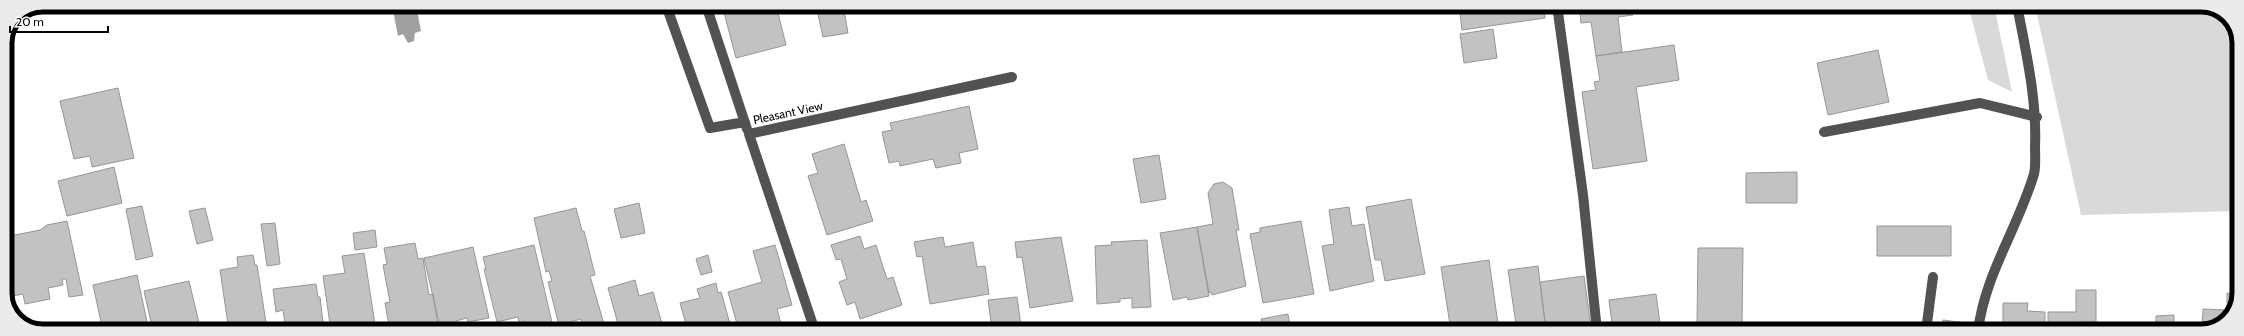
<svg xmlns="http://www.w3.org/2000/svg" width="2244" height="336" font-family="Cabin,sans-serif">
<style>
.green{fill:#d9d9d9}
.water{fill:#a0a0a0}
.building{fill:#c2c2c2;stroke:#969696}
.lines{fill:none;stroke-linecap:round;stroke-linejoin:round}
.minor{stroke:#525252;stroke-width:10}
.labels{text-anchor:middle;stroke-width:3;stroke-linejoin:round;paint-order:stroke}
.street-label{font-size:12px;fill:#000;stroke:#fff}
.rim{fill:none;stroke:#000;stroke-width:5}
</style>
<rect width="100%" height="100%" fill="#fff"/>
<path class="green" d="M1968 5H1994L2012 92 1988 80Z
M2035 5H2206L2228 16 2239 38V211L2081 215Z"/>
<path class="water" d="M392 5H416L421 31 415 33 414 41 408 43 403 34 398 36Z"/>
<path class="building" d="M722 5H776L786 45 736 58Z
M787 5H815L788 10Z
M816 5H843L848 33 823 37Z
M914 5H933L915 9Z
M1459 5H1543L1545 18 1462 30Z
M1579 5H1632L1633 15 1618 17 1622 52 1596 56 1591 22 1581 23Z
M1493 29 1497 58 1464 63 1460 34Z
M1674 45 1679 80 1636 87 1647 161 1593 169 1582 92 1596 90 1594 82 1600 81 1596 56Z
M1878 50 1889 102 1828 115 1817 63Z
M118 88 134 158 92 167 90 156 74 159 60 101Z
M969 106 978 149 959 153 961 163 936 168 933 159 900 166 899 161 889 163 882 132 892 130 890 123Z
M844 144 861 202 866 200 873 221 827 235 808 176 818 173 812 154Z
M1159 155 1166 199 1141 203 1133 159Z
M114 167 122 203 67 216 58 181Z
M1797 172V203H1746V173Z
M1223 182 1232 188 1239 230H1236L1246 286 1212 295 1211 292 1209 293 1197 227 1213 224 1208 193 1214 184Z
M1411 199 1425 274 1385 281 1381 260H1375L1366 207Z
M639 203 645 233 621 238 614 209Z
M142 206 153 256 136 260 126 209Z
M1349 207 1352 226 1364 224 1374 281 1330 291 1322 246 1334 244 1329 210Z
M205 208 213 240 197 244 189 211Z
M576 208 582 231H584L595 275 590 276 604 324 583 330 581 319 559 325 548 282 552 281 549 271 546 272 534 218Z
M67 221 83 295 69 297 66 279H62L63 285 48 288 50 299 25 304 23 294 8 297 5 285V237L40 230 47 225Z
M1301 221 1314 294 1263 303 1250 234 1260 232V228Z
M275 223 280 264 267 266 261 224Z
M1877 226H1951V256H1877Z
M1197 227 1209 296 1188 300 1187 297 1173 300 1160 233Z
M375 230 377 247 355 250 353 233Z
M860 236 864 249 876 245 887 279 893 277 902 305 860 319 855 302 847 305 839 282 847 279 841 259 836 260 831 245Z
M943 237 945 247 973 242 977 267 985 266 989 294 930 304 922 256 917 257 914 242Z
M1061 237 1073 301 1030 308 1022 257 1017 258 1015 242Z
M1147 240 1151 307 1132 308V298L1120 299V302L1097 304 1095 246 1112 245 1111 242Z
M415 243 418 259 423 258 429 295 433 294 439 331H390L385 303 390 302 383 265 387 264 384 248Z
M534 245 554 331H528L525 321 519 323 518 317 497 322 484 269H486L483 257Z
M775 245 792 305 777 309 783 331H739L728 292 762 282 753 251Z
M473 247 489 318 468 322 467 318 456 321 459 331H441L424 258Z
M1698 248H1743L1742 326 1738 325V331H1722V326L1697 325Z
M364 253 376 331H331L323 276 345 273 342 256Z
M253 255 255 265H257L267 329 229 331 220 270 238 267 237 257Z
M708 255 712 272 701 275 696 259Z
M1489 260 1499 331H1451L1441 267Z
M1538 266 1546 330 1517 331 1508 270Z
M137 275 149 331H103L93 285Z
M1584 276 1591 327 1565 331 1564 328 1546 330 1540 282Z
M635 280 639 296 653 292 664 331H620L608 288Z
M189 281 200 327H197V330L153 331 144 291Z
M716 283 718 293 721 292 732 331H688L680 303 700 298 697 289Z
M316 284 318 297H320L324 331H286L283 310 276 312 273 289Z
M2076 290H2096V322H2078V328H2086V331H2048V312H2076Z
M2227 293 2239 294V298L2226 322 2202 331 2203 309 2227 310Z
M1656 294 1661 331H1613L1609 300Z
M1017 297 1021 326 992 329 988 300Z
M2003 303H2028L2027 311 2045 312V328L2048 331H2009V324H2003Z
M1288 314 1291 331H1263L1261 319Z
M2174 315V327H2183V331H2144V327H2156V316Z
M1943 320 1966 323 1965 331H1942Z
M1761 324 1814 331H1760Z
M2106 327H2144V331H2106Z"/>
<g class="lines">
<path class="minor" d="M666 5 710 128 745 122
M706 5 747 129
M1557 5 1583 195 1597 331
M1824 132 1980 103 2037 117
M815 331 749 134 1012 77
M1926 331 1933 277
M1978 331C1985 274 2018 228 2034 174 2036 166 2035 155 2035 147 2037 98 2026 53 2017 5"/>
</g>
<g class="labels">
<g class="street-label">
<text transform="translate(788 113) rotate(-12)" y="4">Pleasant View</text>
</g>
</g>
<path d="M0 0H2244V336H0ZM43 12H2201A31 31 0 0 1 2232 43V293A31 31 0 0 1 2201 324H43A31 31 0 0 1 12 293V43A31 31 0 0 1 43 12Z" fill="#ebebeb" fill-rule="evenodd"/>
<path class="rim" d="M43 12H2201A31 31 0 0 1 2232 43V293A31 31 0 0 1 2201 324H43A31 31 0 0 1 12 293V43A31 31 0 0 1 43 12Z"/>
<path d="M10 26v6h98v-6" fill="none" stroke="#000000" stroke-width="2"/>
<text x="16" y="26" font-size="12" fill="#000000" stroke="#ffffff" stroke-width="3" paint-order="stroke">20 m</text>
</svg>
